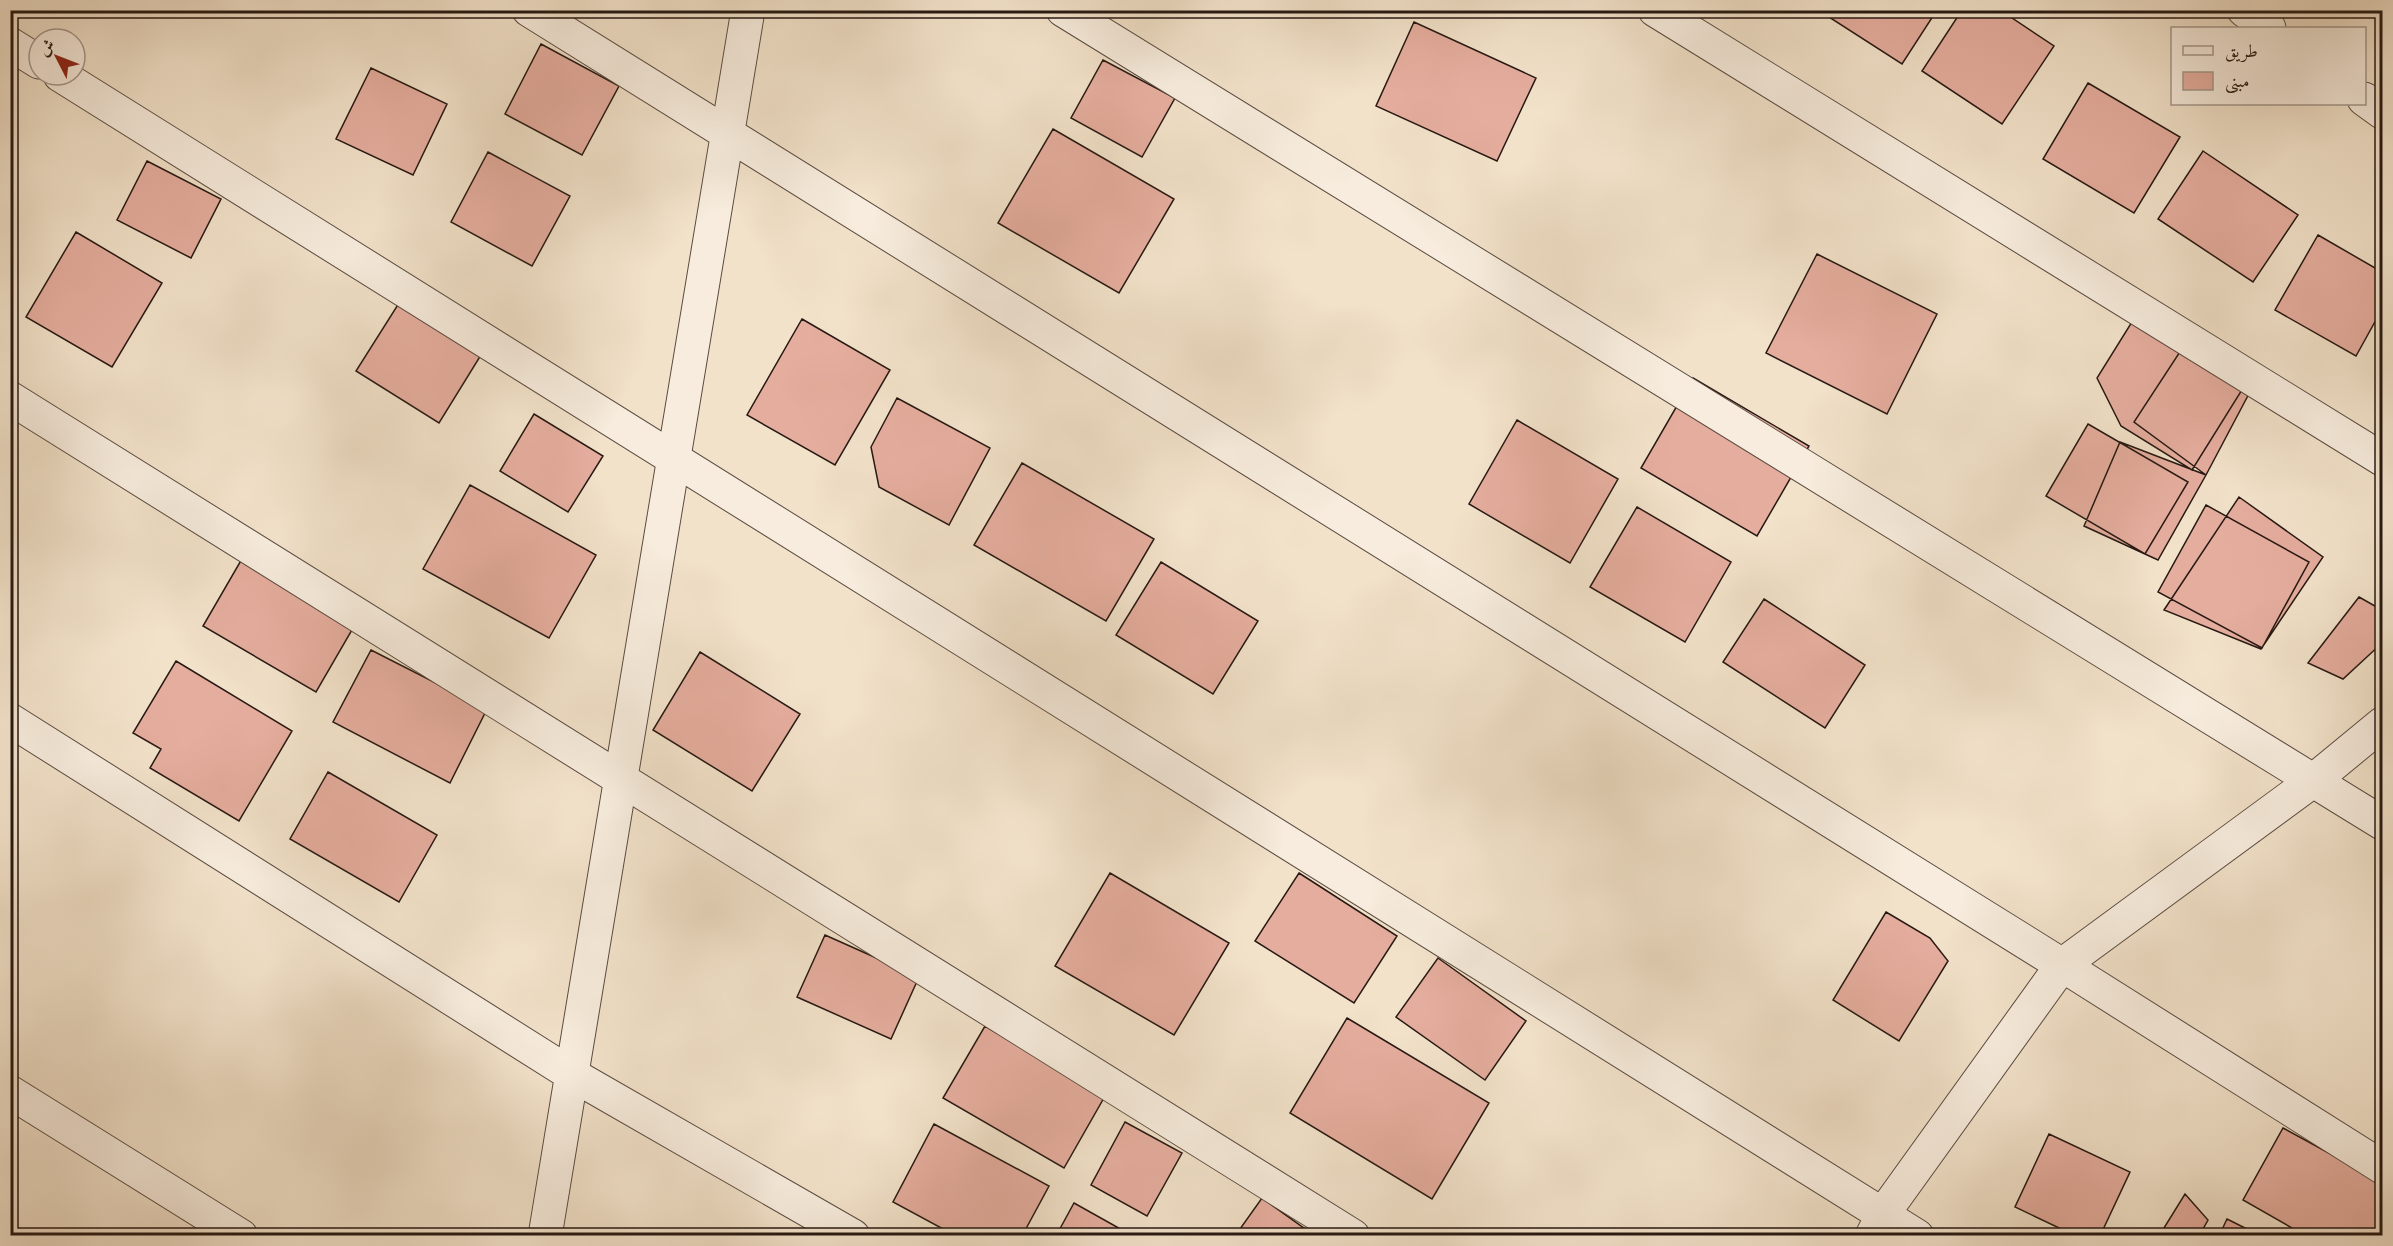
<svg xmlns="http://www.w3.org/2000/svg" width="2393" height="1246" font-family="'IM FELL English',Amiri,serif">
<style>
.building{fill:#e5ad9e;stroke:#271913;stroke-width:1.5}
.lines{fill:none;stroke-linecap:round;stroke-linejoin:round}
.minor-casing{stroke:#5a4b41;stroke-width:35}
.minor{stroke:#f7ecdd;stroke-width:33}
</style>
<rect width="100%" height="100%" fill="#f2e2ca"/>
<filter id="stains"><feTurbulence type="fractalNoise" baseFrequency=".00333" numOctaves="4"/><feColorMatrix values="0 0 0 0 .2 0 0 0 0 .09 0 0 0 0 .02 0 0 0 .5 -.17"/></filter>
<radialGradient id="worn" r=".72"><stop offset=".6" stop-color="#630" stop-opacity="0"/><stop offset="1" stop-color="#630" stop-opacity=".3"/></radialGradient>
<path class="building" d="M1818 10H1937L1902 64Z
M1962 10H2000L2054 46 2002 124 1922 71Z
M1414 22 1536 78 1497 161 1376 106Z
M541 44 619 86 582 155 505 114Z
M1103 60 1175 98 1142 157 1071 118Z
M371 68 447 104 413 175 336 139Z
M2088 83 2180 137 2134 213 2043 159Z
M1053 129 1174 199 1119 293 998 223Z
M2203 151 2298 215 2253 282 2158 219Z
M488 152 570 196 532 266 451 222Z
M147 161 221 199 191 258 117 220Z
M76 232 162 283 112 367 26 317Z
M2318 235 2382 272V309L2356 356 2275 310Z
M1817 254 1937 314 1887 414 1766 353Z
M399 303 481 355 439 423 356 371Z
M2135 317 2245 385 2192 470 2121 426 2097 378Z
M802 319 890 370 835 465 747 415Z
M2187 341 2252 388 2206 475 2134 422Z
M1693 378 1809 446 1757 536 1641 468Z
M897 398 990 448 949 525 879 487 871 447Z
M534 414 603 456 568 512 500 471Z
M1517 420 1618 479 1570 563 1469 504Z
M2088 424 2188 482 2145 554 2046 496Z
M2120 442 2206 475 2158 560 2084 526Z
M1022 463 1154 539 1106 621 974 545Z
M470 485 596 555 549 638 423 569Z
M2239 497 2323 557 2261 649 2164 610Z
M2206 505 2309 562 2262 648 2158 592Z
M1637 507 1731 562 1685 642 1590 587Z
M254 538 367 604 316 692 203 626Z
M1161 562 1258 621 1213 694 1116 635Z
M2359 597 2382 610V643L2343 679 2308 663Z
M1764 599 1865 665 1825 728 1723 662Z
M371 650 487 709 450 783 333 722Z
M700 652 800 714 752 791 653 730Z
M176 661 292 731 239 821 150 768 161 749 133 733Z
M328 772 437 835 399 902 290 839Z
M1110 873 1229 943 1174 1035 1055 966Z
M1299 873 1397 936 1354 1003 1255 941Z
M1886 912 1930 938 1948 961 1899 1041 1833 1000Z
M825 935 919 977 891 1039 797 997Z
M1438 958 1526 1021 1485 1080 1396 1017Z
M1347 1018 1489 1103 1432 1199 1290 1113Z
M985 1026 1105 1096 1064 1168 943 1098Z
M1125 1122 1182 1153 1147 1216 1091 1185Z
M934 1124 1049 1186 1022 1236H956L893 1202Z
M2283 1128 2382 1182V1224L2376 1236H2306L2243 1200Z
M2049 1134 2130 1172 2100 1236H2076L2015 1207Z
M2185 1194 2208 1220 2199 1236H2159Z
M1262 1198 1315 1236H1235Z
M1074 1203 1133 1236H1056Z
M2227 1219 2261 1236H2219Z"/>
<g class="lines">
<g class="minor-casing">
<path id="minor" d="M529 10 2062 965 2382 1167
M1063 10 2382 823
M1655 10 2382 459
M2244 10 2269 28
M10 44 39 62
M60 75 1917 1236
M2364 99 2382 112
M10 398 1353 1236
M10 720 571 1074 853 1236
M10 1092 241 1236
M545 1236 748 10
M1872 1236 1883 1214 2062 965 2314 780 2382 724"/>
</g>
<use href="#minor" class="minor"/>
</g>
<rect width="2393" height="1246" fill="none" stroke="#f2e2ca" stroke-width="36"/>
<rect x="12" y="12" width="2369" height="1222" fill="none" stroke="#271913" stroke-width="3"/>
<rect x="18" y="18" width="2357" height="1210" fill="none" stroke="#271913" stroke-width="1.5"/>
<rect x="2171" y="27" width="195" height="78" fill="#f7ecdd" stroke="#a4988c" stroke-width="1.5"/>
<rect x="2183" y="46" width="30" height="9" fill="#f7ecdd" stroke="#a4988c" stroke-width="1.5"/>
<text x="2225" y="57" font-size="18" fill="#271913">طريق</text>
<rect x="2183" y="72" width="30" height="18" fill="#e5ad9e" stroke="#a4988c" stroke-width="1.5"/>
<text x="2225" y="87" font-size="18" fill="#271913">مبنى</text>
<g transform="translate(57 57) rotate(312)"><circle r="28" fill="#f7ecdd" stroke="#a4988c" stroke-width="1.5"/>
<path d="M0-4.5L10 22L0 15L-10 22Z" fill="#8f2418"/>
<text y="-9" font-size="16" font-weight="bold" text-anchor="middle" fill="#271913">ش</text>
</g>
<rect width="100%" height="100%" filter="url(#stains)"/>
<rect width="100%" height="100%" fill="url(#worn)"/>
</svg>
